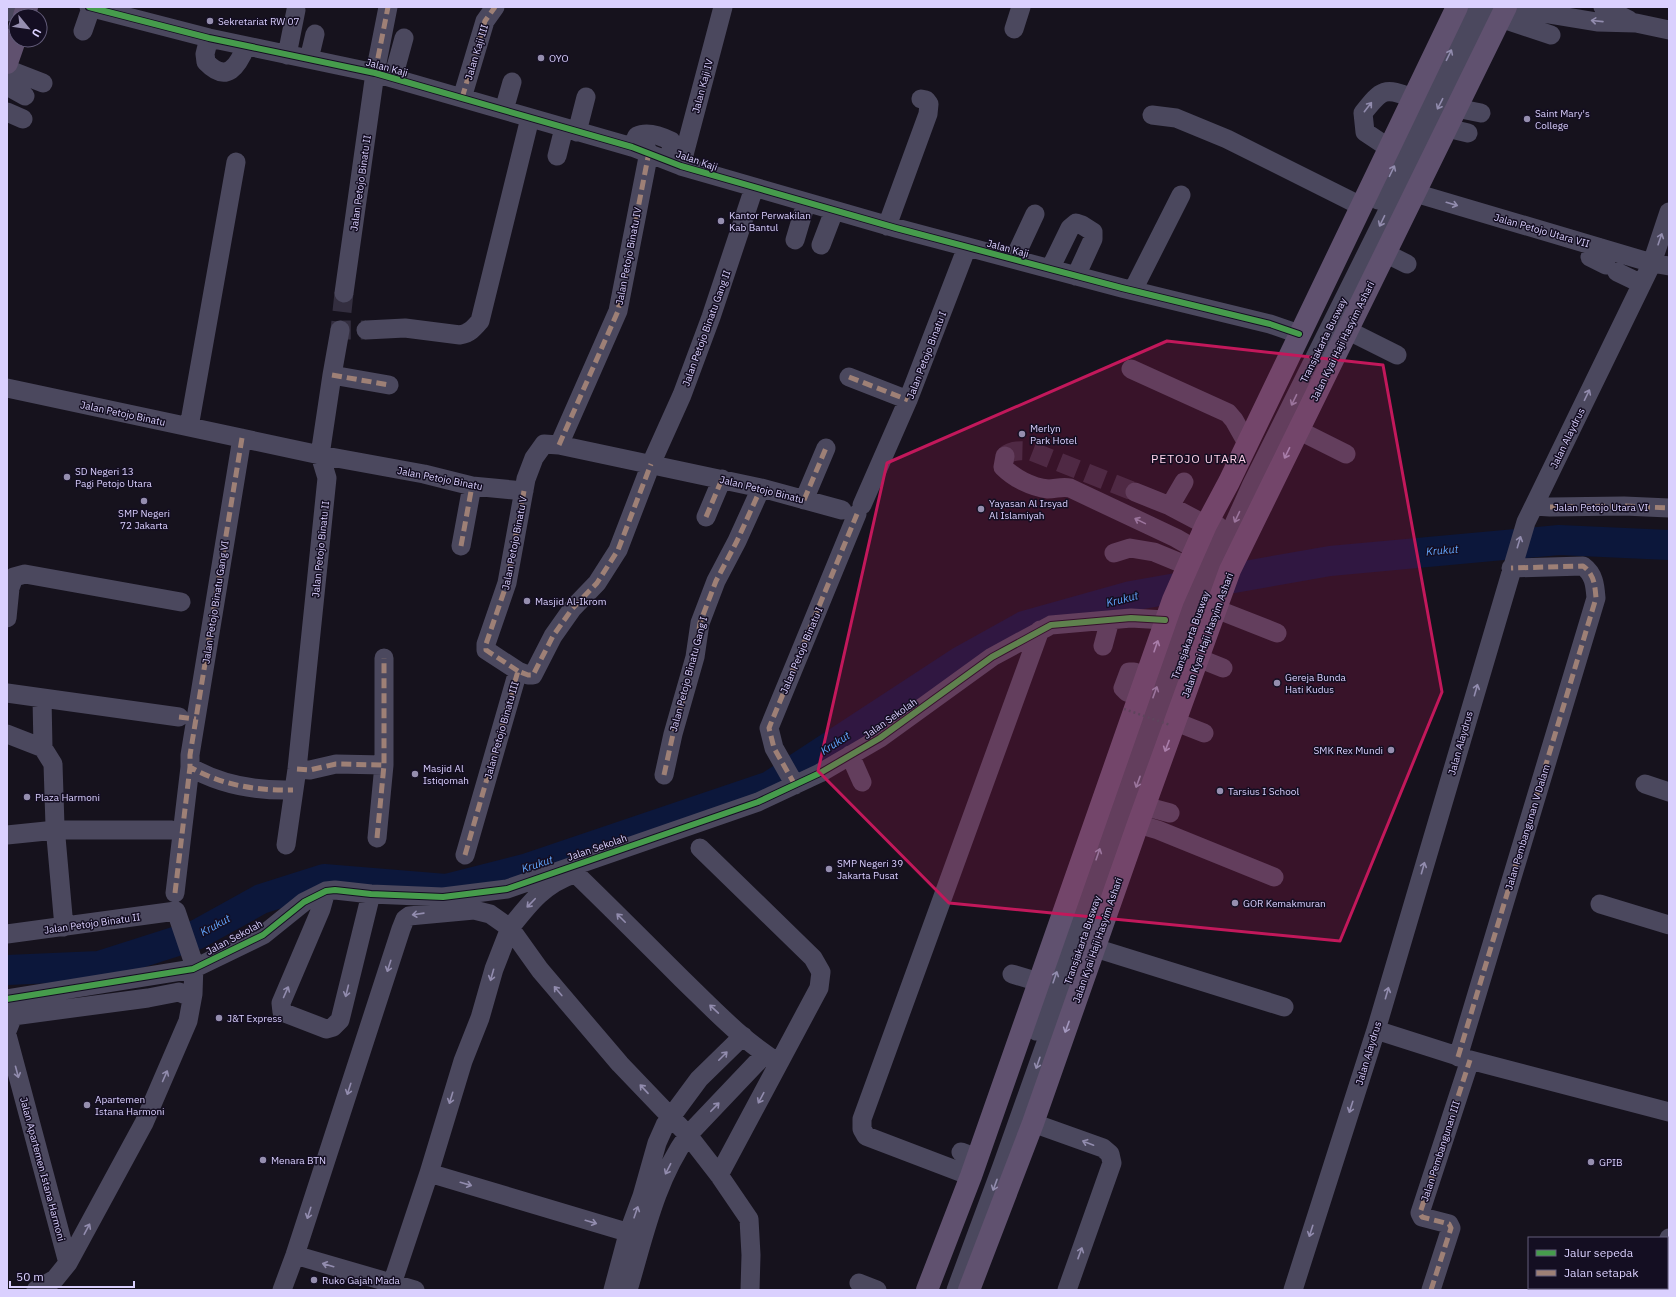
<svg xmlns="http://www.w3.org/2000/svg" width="1676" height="1297" font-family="'IBM Plex Sans',sans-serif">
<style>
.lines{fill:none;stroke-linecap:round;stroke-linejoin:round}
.river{stroke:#0c173b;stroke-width:30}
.minor-tunnel{stroke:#332e3f;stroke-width:19;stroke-dasharray:19 10;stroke-linecap:butt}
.minor{stroke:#4b485e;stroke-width:19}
.major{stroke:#60516f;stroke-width:22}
.path-bridge{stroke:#46505e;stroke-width:2.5;stroke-dasharray:2 3;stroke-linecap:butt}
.quiet{stroke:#9e8076;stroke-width:5;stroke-dasharray:10 5;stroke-linecap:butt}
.cycleway-casing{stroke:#140e22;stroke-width:8}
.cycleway{stroke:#469c4c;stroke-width:6}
.oneway{stroke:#928cae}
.oneway2{stroke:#a397be}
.marked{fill:#c2185b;fill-opacity:0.2;stroke:#c2185b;stroke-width:3;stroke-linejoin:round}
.poi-dot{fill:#958eaf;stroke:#140e22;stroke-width:1.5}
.labels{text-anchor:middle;stroke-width:3;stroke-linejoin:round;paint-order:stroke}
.poi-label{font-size:10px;fill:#dad0fe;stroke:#140e22;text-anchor:start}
.street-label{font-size:10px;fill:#dad0fe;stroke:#140e22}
.water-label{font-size:11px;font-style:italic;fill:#61a4fb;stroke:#140e22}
.quarter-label{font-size:12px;letter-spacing:1px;fill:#fed2e9;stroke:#140e22}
</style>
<rect width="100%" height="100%" fill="#16121d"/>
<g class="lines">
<path class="river" d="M7 970 99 966 196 935 261 899 324 879 446 889 528 868 770 786 961 661 1024 626 1131 596 1330 561 1559 540 1669 545"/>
<path class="minor-tunnel" d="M344 293 340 330H366
M1005 456C1012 449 1021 451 1031 451L1135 492"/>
<path class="minor" d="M89 7 209 38 375 73 632 147 681 166 896 228 1122 288 1270 324 1299 334
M1506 7 1597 22 1636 23 1669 30
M1603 7 1629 20
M7 12 9 7
M1500 18 1551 35
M1014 29 1021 7
M83 31 91 8
M209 38 205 54 206 62C227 84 238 66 246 46
M287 55 296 10
M309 59 315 34
M7 69 43 83
M393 78 404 38
M7 86 25 96
M462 98 485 21 495 7
M1456 108 1481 113
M504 110 512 82
M7 112 23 119
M1152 115 1176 118 1227 139 1361 206
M1447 128 1468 133
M577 132 586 97
M632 147 637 136C647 131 661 136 671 141L672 145 669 160
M1389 148 1365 132 1363 113C1382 89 1384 87 1413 98
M557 156 564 128
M681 166 723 7
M1415 193 1652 263 1669 266
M1378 200 1473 7
M887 226 928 114 929 104 926 100 921 99
M795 240 806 203
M821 245 834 211
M1598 247 1590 257 1606 265
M1385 253 1407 264
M1014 259 1035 214
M1050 269 1070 228 1076 223 1082 225 1093 232V239L1076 276
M1617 272 1642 284
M1133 290 1181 195
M344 293 375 73 388 7
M366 330 405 328 460 335C470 333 474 328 480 321L530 118
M1347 330 1397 355
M1131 369 1228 413 1234 420 1247 443
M332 375 389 385
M849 377 908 400
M7 388 320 455 424 474 472 486 524 491
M189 427 236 162
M1298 430 1346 454
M242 438 190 755V767C221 785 257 791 293 790
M559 445 618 311 649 152
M1005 456 1003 467C1014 478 1031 487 1048 489 1056 489 1062 486 1070 488L1176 538 1195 549
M1135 492 1170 506 1206 525
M804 500 826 448
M862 505 908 400 967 247
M1170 506 1184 482
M1534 506 1550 507 1624 506 1669 508
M706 517 722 479
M461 546 472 486
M1114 553 1130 548 1154 552 1188 566
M1216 609 1277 633
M7 618 10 588 14 577 25 574 181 602
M1103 646 1110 620
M1198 658 1223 668
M518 671 486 650V644L507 583 526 479 534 458 544 444 559 445 761 488 842 510
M7 693 179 717
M1138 696 1127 692 1123 688 1129 672H1134L1145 676
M42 698 43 748 53 764 55 826 64 927
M1176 722 1204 733
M7 734 43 748
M850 755 862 782
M297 769 310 770 336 764 384 765
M664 775 673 734 695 657 700 623 716 581 737 541 761 488
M1645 784 1669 792
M795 785 774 748 769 728 857 514
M1144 806 1170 813
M1138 824 1158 830 1274 877
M7 835 56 830H172
M377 838 384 765V658
M286 845 297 769 327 478 320 455 332 375 340 330
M700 848 813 958 821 972 819 988 719 1175
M465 855 518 671 528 675H533L553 636 572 609 597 583 618 550 651 464 682 395 711 317 754 188
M326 891 321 909 281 1003 282 1012 326 1029 333 1027 340 1020 371 894
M175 893 190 767
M1600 904 1669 925
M7 934 176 911 194 964 193 994 188 1021 144 1123 68 1263 55 1279 36 1290
M1095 948 1284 1007
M1012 974 1039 982
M7 999 193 969 263 935 304 902 326 891 335 890 371 894 443 897 507 889 758 802 820 773 880 738 992 657 1051 625 1131 618 1165 620
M1376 1030 1470 1060 1669 1112
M7 1031 13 1016 148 998 179 992 188 996 192 1000
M1036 1031 1145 721 1198 572 1218 526
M7 1035 68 1263
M1458 1057 1596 598C1595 585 1594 574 1583 566L1511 568
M1033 1123 1103 1148 1110 1154 1112 1163 1067 1290
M961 1152 977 1158
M429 1173 640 1236
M971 1176 866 1136 862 1129V1119L1040 630
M1667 1245 1669 1238
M295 1255 415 1290
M859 1283 877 1290
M392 1284 429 1173 463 1061 480 1018 494 969 510 928 540 970 620 1064 688 1135 719 1175 749 1219 751 1255 750 1290
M282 1290 295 1255 401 929 405 919 409 916 474 910 490 914 510 928C529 904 544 884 574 874L578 876C613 910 647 944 682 979 713 1009 743 1041 779 1063
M613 1290 628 1234 642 1196 657 1143 665 1125 699 1079 743 1036
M628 1290C644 1237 655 1181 688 1135L765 1054
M956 1290 1002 1166 1219 557 1252 484 1489 7
M1293 1290 1376 1030 1526 522 1652 263 1669 212
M1431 1290 1451 1228 1449 1224 1422 1217 1420 1213 1470 1060
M1648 1290 1651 1288"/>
<path class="major" d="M24 16 27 7
M7 63 16 37
M927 1290 971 1176 1173 600 1206 525 1229 482 1457 7
M969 1290 1033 1123 1138 824 1230 570 1506 7"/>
<path class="path-bridge" d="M1124 709 1170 725"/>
<path class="quiet" d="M375 73 388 7
M462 98 485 21 495 7
M332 375 389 385
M849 377 908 400
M242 438 190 755V767C221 785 257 791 293 790
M559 445 618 311 649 152
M804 500 826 448
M1550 507 1624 506 1669 508
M706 517 722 479
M461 546 472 486
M518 671 486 650V644L507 583 524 491
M179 717 196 719
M297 769 310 770 336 764 384 765
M664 775 673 734 695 657 700 623 716 581 737 541 761 488
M795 785 774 748 769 728 857 514
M377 838 384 765V658
M465 855 518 671 528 675H533L553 636 572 609 597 583 618 550 651 464
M175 893 190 767
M1458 1057 1596 598C1595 585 1594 574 1583 566L1511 568
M1431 1290 1451 1228 1449 1224 1422 1217 1420 1213 1470 1060"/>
<g class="cycleway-casing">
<path id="cycleway" d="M89 7 209 38 375 73 632 147 681 166 896 228 1122 288 1270 324 1299 334
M7 999 193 969 263 935 304 902 326 891 335 890 371 894 443 897 507 889 758 802 820 773 880 738 992 657 1051 625 1131 618 1165 620"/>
</g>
<use href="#cycleway" class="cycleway"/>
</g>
<defs><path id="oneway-shaft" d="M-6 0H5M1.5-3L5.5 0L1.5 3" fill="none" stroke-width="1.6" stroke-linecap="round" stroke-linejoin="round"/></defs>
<g class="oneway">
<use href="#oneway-shaft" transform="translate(1597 21) rotate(-174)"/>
<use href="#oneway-shaft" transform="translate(1449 55) rotate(-64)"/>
<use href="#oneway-shaft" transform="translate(1440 104) rotate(117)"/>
<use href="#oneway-shaft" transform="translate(1368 107) rotate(-52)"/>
<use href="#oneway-shaft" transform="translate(1392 171) rotate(-64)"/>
<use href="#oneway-shaft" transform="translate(1452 204) rotate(16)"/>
<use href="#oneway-shaft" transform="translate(1382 221) rotate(116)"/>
<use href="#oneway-shaft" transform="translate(1660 239) rotate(-71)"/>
<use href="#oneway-shaft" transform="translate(1587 395) rotate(-64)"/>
<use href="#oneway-shaft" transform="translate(1294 400) rotate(116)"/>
<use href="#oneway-shaft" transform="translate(1237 517) rotate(115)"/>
<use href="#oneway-shaft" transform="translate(1140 521) rotate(-154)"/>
<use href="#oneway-shaft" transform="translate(1519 542) rotate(-73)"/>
<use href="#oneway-shaft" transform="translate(1476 690) rotate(-74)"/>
<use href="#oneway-shaft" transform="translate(1155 692) rotate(-70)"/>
<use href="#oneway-shaft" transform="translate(1138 782) rotate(110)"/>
<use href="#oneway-shaft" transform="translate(1098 854) rotate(-71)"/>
<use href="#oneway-shaft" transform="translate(1423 868) rotate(-74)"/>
<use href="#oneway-shaft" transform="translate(531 903) rotate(134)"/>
<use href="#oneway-shaft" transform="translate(418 914) rotate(172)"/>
<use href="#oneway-shaft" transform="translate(621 918) rotate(-135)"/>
<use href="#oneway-shaft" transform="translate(389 966) rotate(108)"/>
<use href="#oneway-shaft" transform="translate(492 975) rotate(106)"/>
<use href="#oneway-shaft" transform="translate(1055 977) rotate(-71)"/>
<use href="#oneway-shaft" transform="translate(347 991) rotate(104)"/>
<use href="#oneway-shaft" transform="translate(558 991) rotate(-130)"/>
<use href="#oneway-shaft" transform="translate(286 992) rotate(-66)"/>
<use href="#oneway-shaft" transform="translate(1387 993) rotate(-74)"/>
<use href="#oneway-shaft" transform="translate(714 1009) rotate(-137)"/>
<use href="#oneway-shaft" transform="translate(723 1056) rotate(-45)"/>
<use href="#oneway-shaft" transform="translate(1038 1063) rotate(109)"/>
<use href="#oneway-shaft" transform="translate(17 1072) rotate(75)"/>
<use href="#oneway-shaft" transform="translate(165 1076) rotate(-66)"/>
<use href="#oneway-shaft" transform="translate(349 1089) rotate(108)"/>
<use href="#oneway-shaft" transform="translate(644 1089) rotate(-133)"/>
<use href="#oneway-shaft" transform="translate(451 1098) rotate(107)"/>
<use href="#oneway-shaft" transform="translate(761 1098) rotate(118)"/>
<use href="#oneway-shaft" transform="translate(715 1107) rotate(-46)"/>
<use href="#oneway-shaft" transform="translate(1351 1107) rotate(108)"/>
<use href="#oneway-shaft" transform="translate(1088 1143) rotate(-159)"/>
<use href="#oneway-shaft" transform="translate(668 1169) rotate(117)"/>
<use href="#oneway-shaft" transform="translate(466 1184) rotate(16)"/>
<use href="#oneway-shaft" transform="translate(995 1185) rotate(110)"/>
<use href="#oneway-shaft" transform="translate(636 1212) rotate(-71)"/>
<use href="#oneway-shaft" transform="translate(309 1213) rotate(108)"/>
<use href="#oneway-shaft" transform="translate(591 1222) rotate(16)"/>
<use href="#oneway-shaft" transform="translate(87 1229) rotate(-62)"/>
<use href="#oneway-shaft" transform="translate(1311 1231) rotate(108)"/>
<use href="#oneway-shaft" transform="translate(1080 1253) rotate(-70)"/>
<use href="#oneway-shaft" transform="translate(328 1265) rotate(-164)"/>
</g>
<g class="oneway2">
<use href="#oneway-shaft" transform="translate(1287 453) rotate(116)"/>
<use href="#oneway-shaft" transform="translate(1156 646) rotate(-71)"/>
<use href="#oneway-shaft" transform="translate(1167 746) rotate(111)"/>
<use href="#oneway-shaft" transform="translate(1067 1027) rotate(110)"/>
</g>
<path class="marked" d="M1167 341 1383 365 1442 692 1340 941 949 903 818 771 887 463Z"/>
<g class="poi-dot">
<circle cx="210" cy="21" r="4"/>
<circle cx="541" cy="58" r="4"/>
<circle cx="1527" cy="119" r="4"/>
<circle cx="721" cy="221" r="4"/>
<circle cx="1022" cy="434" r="4"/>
<circle cx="67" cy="477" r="4"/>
<circle cx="144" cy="501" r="4"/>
<circle cx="981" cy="509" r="4"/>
<circle cx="527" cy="601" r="4"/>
<circle cx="1277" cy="683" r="4"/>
<circle cx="1391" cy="750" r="4"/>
<circle cx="415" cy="774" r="4"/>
<circle cx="1220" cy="791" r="4"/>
<circle cx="27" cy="797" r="4"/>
<circle cx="829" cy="869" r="4"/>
<circle cx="1235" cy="903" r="4"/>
<circle cx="219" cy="1018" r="4"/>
<circle cx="87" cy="1105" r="4"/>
<circle cx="263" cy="1160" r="4"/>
<circle cx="1591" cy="1162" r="4"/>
<circle cx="314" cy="1280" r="4"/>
</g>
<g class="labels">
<g class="poi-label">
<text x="218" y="25">Sekretariat RW 07</text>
<text x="549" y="62">OYO</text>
<text x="1535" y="117">Saint Mary's<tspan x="1535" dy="12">College</tspan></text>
<text x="729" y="219">Kantor Perwakilan<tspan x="729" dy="12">Kab Bantul</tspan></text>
<text x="1030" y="432">Merlyn<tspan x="1030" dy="12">Park Hotel</tspan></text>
<text x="75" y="475">SD Negeri 13<tspan x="75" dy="12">Pagi Petojo Utara</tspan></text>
<text x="989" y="507">Yayasan Al Irsyad<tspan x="989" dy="12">Al Islamiyah</tspan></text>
<text x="144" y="517" text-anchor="middle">SMP Negeri<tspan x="144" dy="12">72 Jakarta</tspan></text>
<text x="535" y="605">Masjid Al-Ikrom</text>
<text x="1285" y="681">Gereja Bunda<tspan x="1285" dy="12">Hati Kudus</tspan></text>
<text x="1383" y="754" text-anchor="end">SMK Rex Mundi</text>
<text x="423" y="772">Masjid Al<tspan x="423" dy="12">Istiqomah</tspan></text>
<text x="1228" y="795">Tarsius I School</text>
<text x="35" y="801">Plaza Harmoni</text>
<text x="837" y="867">SMP Negeri 39<tspan x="837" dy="12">Jakarta Pusat</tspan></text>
<text x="1243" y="907">GOR Kemakmuran</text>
<text x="227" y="1022">J&amp;T Express</text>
<text x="95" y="1103">Apartemen<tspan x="95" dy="12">Istana Harmoni</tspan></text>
<text x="271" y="1164">Menara BTN</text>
<text x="1599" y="1166">GPIB</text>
<text x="322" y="1284">Ruko Gajah Mada</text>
</g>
<g class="street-label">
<text transform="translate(476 52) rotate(-73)" y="4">Jalan Kaji III</text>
<text transform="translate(387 67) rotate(15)" y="4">Jalan Kaji</text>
<text transform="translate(702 86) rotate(-75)" y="4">Jalan Kaji IV</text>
<text transform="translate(697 160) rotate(19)" y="4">Jalan Kaji</text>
<text transform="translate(360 183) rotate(-82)" y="4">Jalan Petojo Binatu II</text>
<text transform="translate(1542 230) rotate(16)" y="4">Jalan Petojo Utara VII</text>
<text transform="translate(1008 248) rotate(15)" y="4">Jalan Kaji</text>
<text transform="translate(628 256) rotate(-79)" y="4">Jalan Petojo Binatu IV</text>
<text transform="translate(706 328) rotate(-70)" y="4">Jalan Petojo Binatu Gang II</text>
<text transform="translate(1323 340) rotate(-64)" y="4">Transjakarta Busway</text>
<text transform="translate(1342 341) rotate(-64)" y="4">Jalan Kyai Haji Hasyim Ashari</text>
<text transform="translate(926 355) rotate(-69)" y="4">Jalan Petojo Binatu I</text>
<text transform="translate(123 413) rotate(12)" y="4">Jalan Petojo Binatu</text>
<text transform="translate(1567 438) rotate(-64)" y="4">Jalan Alaydrus</text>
<text transform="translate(440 478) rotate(11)" y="4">Jalan Petojo Binatu</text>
<text transform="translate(762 489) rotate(14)" y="4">Jalan Petojo Binatu</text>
<text x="1601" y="511">Jalan Petojo Utara VI</text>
<text transform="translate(514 543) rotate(-79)" y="4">Jalan Petojo Binatu V</text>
<text transform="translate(320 549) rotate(-84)" y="4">Jalan Petojo Binatu II</text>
<text transform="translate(215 602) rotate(-81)" y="4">Jalan Petojo Binatu Gang VI</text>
<text transform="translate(1190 635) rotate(-70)" y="4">Transjakarta Busway</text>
<text transform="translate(1207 635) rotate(-70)" y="4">Jalan Kyai Haji Hasyim Ashari</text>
<text transform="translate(801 650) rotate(-67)" y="4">Jalan Petojo Binatu I</text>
<text transform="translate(688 674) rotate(-75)" y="4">Jalan Petojo Binatu Gang I</text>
<text transform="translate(890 718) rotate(-35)" y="4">Jalan Sekolah</text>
<text transform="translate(501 730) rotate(-74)" y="4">Jalan Petojo Binatu III</text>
<text transform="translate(1460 743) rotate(-74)" y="4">Jalan Alaydrus</text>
<text transform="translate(1527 827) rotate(-73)" y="4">Jalan Pembangunan V Dalam</text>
<text transform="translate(597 847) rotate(-19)" y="4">Jalan Sekolah</text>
<text transform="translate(92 923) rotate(-8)" y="4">Jalan Petojo Binatu II</text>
<text transform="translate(234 937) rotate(-28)" y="4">Jalan Sekolah</text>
<text transform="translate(1082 940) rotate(-71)" y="4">Transjakarta Busway</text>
<text transform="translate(1097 940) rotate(-71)" y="4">Jalan Kyai Haji Hasyim Ashari</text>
<text transform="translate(1368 1053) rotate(-73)" y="4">Jalan Alaydrus</text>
<text transform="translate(1440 1151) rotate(-72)" y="4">Jalan Pembangunan III</text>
<text transform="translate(43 1169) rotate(75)" y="4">Jalan Apartemen Istana Harmoni</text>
</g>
<g class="water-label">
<text transform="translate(1442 550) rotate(-5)" y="4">Krukut</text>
<text transform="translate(1122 599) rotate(-14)" y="4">Krukut</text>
<text transform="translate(835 743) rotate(-33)" y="4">Krukut</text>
<text transform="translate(537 864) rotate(-18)" y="4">Krukut</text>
<text transform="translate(215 925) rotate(-29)" y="4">Krukut</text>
</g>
<g class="quarter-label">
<text x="1199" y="463">PETOJO UTARA</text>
</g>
</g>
<rect width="1676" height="1297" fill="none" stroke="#dad0fe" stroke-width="16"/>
<rect x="1528" y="1237" width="140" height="52" fill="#140e22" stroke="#635c7a"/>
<rect x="1536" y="1250" width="20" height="6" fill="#469c4c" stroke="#635c7a"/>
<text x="1564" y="1257" font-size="12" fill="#dad0fe">Jalur sepeda</text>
<rect x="1536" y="1270" width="20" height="6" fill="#9e8076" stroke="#635c7a"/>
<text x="1564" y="1277" font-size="12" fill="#dad0fe">Jalan setapak</text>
<g transform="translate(28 28) rotate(119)"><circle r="19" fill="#140e22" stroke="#635c7a"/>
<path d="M0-3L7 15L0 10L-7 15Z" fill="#958eaf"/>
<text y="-6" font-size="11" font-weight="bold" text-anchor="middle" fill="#dad0fe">U</text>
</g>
<path d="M10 1281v6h124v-6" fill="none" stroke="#dad0fe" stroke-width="2"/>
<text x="16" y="1281" font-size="12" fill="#dad0fe" stroke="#140e22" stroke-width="3" paint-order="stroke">50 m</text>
</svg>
